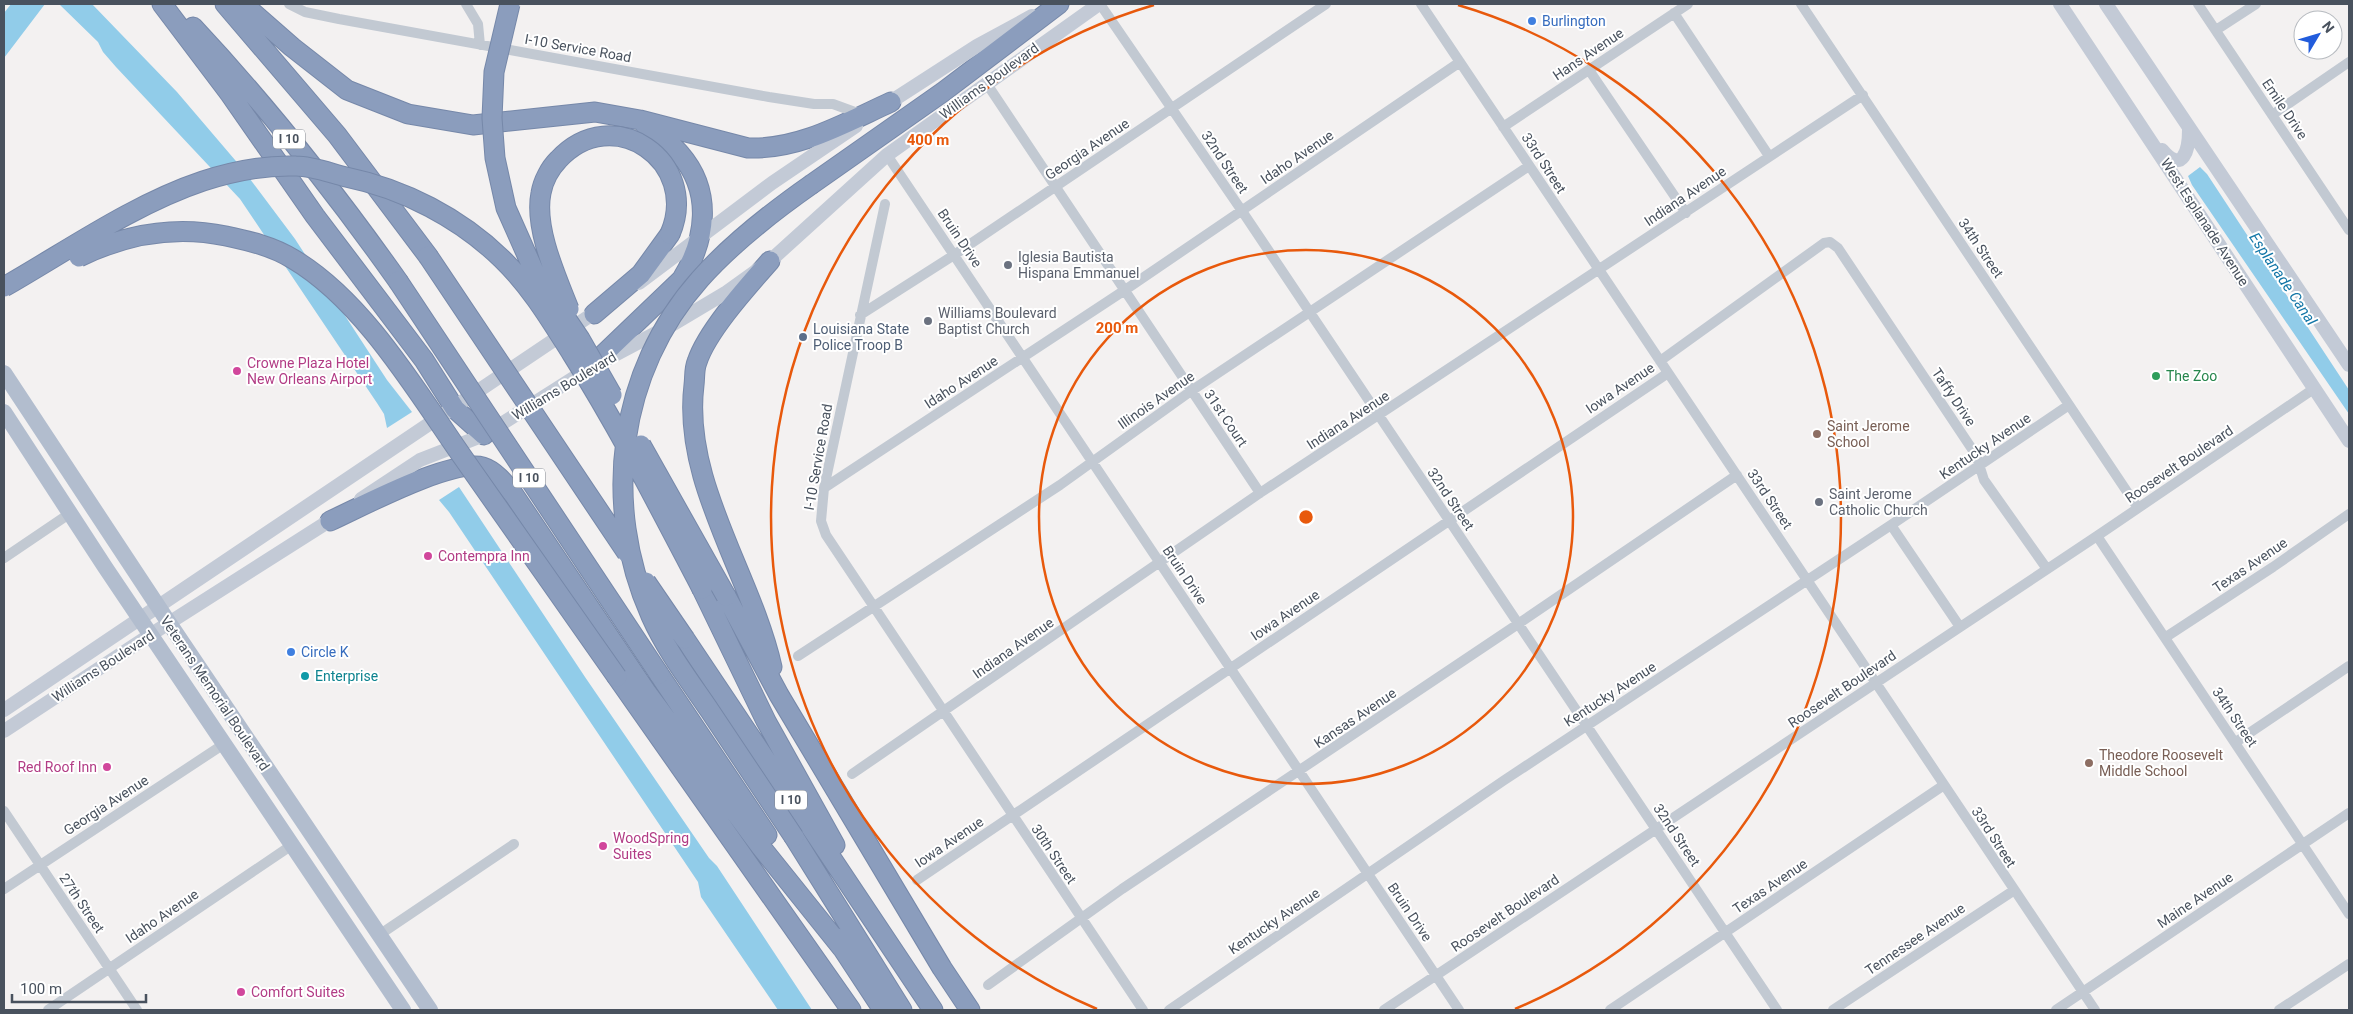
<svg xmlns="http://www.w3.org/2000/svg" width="2353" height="1014" font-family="Roboto,sans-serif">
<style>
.water{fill:#91cce9}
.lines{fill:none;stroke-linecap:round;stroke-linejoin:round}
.motorway-casing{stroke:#7688a9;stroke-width:21}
.minor{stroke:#c2c9d2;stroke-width:10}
.secondary{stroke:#c3cad6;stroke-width:14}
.primary{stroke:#b2bdce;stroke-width:16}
.motorway{stroke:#8b9dbd;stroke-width:19}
.motorway-bridge-casing{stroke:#7688a9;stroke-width:21;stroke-linecap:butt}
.motorway-bridge{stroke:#8b9dbd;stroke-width:19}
.ring{fill:none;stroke:#e8590c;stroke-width:2.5}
.shop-dot{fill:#3f7fe0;stroke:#fff;stroke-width:2}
.worship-dot{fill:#6b7280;stroke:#fff;stroke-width:2}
.service-dot{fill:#5c6f8a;stroke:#fff;stroke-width:2}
.hotel-dot{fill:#d1479c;stroke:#fff;stroke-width:2}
.leisure-dot{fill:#2e9e5b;stroke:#fff;stroke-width:2}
.education-dot{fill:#8d6e63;stroke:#fff;stroke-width:2}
.culture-dot{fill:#0f9aa8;stroke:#fff;stroke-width:2}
.labels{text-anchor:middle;stroke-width:4;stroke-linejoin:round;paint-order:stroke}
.shield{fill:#fff;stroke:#80868e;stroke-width:1}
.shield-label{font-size:12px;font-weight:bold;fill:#49525e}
.shop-label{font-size:14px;fill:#366cbe;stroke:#fff;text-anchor:start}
.street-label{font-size:14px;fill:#49525e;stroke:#fff}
.worship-label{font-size:14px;fill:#5b616d;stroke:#fff;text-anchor:start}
.service-label{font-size:14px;fill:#4e5e75;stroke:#fff;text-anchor:start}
.hotel-label{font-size:14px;fill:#b23c85;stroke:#fff;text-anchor:start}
.leisure-label{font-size:14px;fill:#27864d;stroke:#fff;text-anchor:start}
.education-label{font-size:14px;fill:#785e54;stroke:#fff;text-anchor:start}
.culture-label{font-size:14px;fill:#0d838f;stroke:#fff;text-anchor:start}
.water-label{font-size:15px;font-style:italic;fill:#1376a7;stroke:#fff}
.centre{fill:#e8590c;stroke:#fff;stroke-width:2.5}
.ring-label{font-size:15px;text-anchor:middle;font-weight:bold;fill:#e8590c;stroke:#fff;stroke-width:4;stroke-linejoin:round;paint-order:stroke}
</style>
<rect width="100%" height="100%" fill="#f3f1f1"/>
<path class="water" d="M11 4H45L4 58V13Z
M59 4H92L177 92 241 167 295 239 387 380 412 412 387 428 384 414 377 403 240 199 116 67 103 52 98 42Z
M2200 167 2207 174 2349 390V414L2192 185 2188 176Z
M459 487 585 677 709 858 717 866 812 1010H778L701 897 698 882 449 512 439 500Z"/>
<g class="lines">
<g class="motorway-casing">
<path id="motorway" d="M162 4 230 94 315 216 424 360 455 409 484 435
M225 4 337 135 428 256
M243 4 292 47 347 90 408 114 473 125 595 112 640 120 748 148C799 150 845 123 891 102
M193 27C267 106 335 192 398 281
M812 184 943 92 1059 4
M770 261C748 286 707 331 697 362 694 369 695 378 694 385 682 482 751 574 772 667
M594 314 641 274 670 234
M588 369 682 279C706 239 713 192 680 154 671 143 657 134 645 125
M330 521C361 507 452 458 483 467 496 471 506 485 514 495L647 693 761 847 842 948
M702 589 766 721 835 845
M726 596 779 695 942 968 970 1010
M685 639 933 1010
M659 674 767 835
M617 677 851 1010
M794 837 902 1010
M835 937 883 1010"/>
</g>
<path class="minor" d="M289 4 305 12 339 19 769 97 814 104H833L863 115
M466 4 478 24 480 45
M1100 4 1242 211 1777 1010
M1421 4 2095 1010
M1801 4 2138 508
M2198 4 2349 230
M1674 13 1769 156
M2216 30 2256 4
M1589 70 1686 213
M987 84 1260 493
M2272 115 2349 62
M1503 127 1688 4
M887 155 1459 1010
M885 204 824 488 821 521 826 535 1143 1010
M860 315 954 255 1326 4
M1660 361 1824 243 1830 242 1838 248 1976 455 1984 480 2047 569
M824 488 1125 290 1460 62
M1891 525 1960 627
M2097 536 2349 914
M4 558 69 514
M2166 637 2273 567 2349 514
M798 656 1060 485 1191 391 1529 166
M2236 742 2349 666
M852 774 1260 493 1863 95
M4 811 137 1010
M917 880 1668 373
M4 889 224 744
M379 935 514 844
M988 985 1122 889 1518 624 1737 475
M48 1010 292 845
M1169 1010 1503 781 1891 525 2069 405
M1384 1010 2097 536 2315 388
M1610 1010 1944 785
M1833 1010 2013 891
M2056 1010 2349 813
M2279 1010 2349 964"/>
<path class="secondary" d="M2060 4 2349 441
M2106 4 2349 365
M884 106 977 46 1032 16
M2162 150C2183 175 2189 149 2189 130
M639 283 772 183 856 126
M361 499 420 460 484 435 588 369 675 323 727 292 770 261 887 155 1099 4
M4 710 600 309
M4 731 150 635 337 516"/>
<path class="primary" d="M4 373 169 623 430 1010
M4 412 105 567 403 1010"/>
<use href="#motorway" class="motorway"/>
<g class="motorway-bridge-casing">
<path id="motorway-bridge" d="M510 4 494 72 492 118 495 158 506 208 534 271 580 339 612 395
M428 256 627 553
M79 257C126 234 174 225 226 236 249 241 272 246 293 259 364 301 417 392 464 459 515 532 566 604 617 677
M398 281 659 674
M4 287C67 251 134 204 203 181 231 172 266 165 296 166 312 166 330 173 346 177 404 189 460 218 502 259 531 287 551 321 572 354 620 430 660 509 702 589
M569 309C556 276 534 228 541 193 543 181 550 168 558 160 613 100 701 162 670 234
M641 445 726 596
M646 582 685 639
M794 837C766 795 738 753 710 711 689 680 666 650 651 616 601 504 618 371 700 279 733 242 772 212 812 184"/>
</g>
<use href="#motorway-bridge" class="motorway-bridge"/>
</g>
<g class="ring">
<circle cx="1306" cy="517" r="267"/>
<path d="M1097 1009A534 534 0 0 1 1154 5M1458 5A534 534 0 0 1 1515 1009"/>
</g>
<g class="shop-dot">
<circle cx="1532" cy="21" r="5"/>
<circle cx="291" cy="652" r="5"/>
</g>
<g class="worship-dot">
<circle cx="1008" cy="265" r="5"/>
<circle cx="928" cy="321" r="5"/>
<circle cx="1819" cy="502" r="5"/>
</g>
<circle class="service-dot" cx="803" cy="337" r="5"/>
<g class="hotel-dot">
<circle cx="237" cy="371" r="5"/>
<circle cx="428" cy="556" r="5"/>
<circle cx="107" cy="767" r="5"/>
<circle cx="603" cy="846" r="5"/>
<circle cx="241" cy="992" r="5"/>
</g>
<circle class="leisure-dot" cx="2156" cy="376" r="5"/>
<g class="education-dot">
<circle cx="1817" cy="434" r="5"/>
<circle cx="2089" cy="763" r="5"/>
</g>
<circle class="culture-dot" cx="305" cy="676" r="5"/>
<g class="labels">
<g class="shield">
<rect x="273" y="129.5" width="32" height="19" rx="4"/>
<rect x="513" y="468.5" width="32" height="19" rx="4"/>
<rect x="775" y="790.5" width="32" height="19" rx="4"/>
</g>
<g class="shield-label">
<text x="289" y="143">I 10</text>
<text x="529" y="482">I 10</text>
<text x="791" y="804">I 10</text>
</g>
<g class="shop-label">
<text x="1542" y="26">Burlington</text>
<text x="301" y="657">Circle K</text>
</g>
<g class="street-label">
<text transform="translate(578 48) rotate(10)" y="5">I-10 Service Road</text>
<text transform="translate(1588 54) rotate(-34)" y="5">Hans Avenue</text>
<text transform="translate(989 81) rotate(-36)" y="5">Williams Boulevard</text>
<text transform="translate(2285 109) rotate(56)" y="5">Emile Drive</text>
<text transform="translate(1087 149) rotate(-34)" y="5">Georgia Avenue</text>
<text transform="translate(1297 157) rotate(-34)" y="5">Idaho Avenue</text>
<text transform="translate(1225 162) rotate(56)" y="5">32nd Street</text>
<text transform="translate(1544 163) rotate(57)" y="5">33rd Street</text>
<text transform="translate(1685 196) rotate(-34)" y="5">Indiana Avenue</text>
<text transform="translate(2205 222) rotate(57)" y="5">West Esplanade Avenue</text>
<text transform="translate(960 238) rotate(56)" y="5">Bruin Drive</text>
<text transform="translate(1981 248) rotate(56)" y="5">34th Street</text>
<text transform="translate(961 382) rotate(-33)" y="5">Idaho Avenue</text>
<text transform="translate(564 386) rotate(-31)" y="5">Williams Boulevard</text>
<text transform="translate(1620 388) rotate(-34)" y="5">Iowa Avenue</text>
<text transform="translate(1954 397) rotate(56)" y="5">Taffy Drive</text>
<text transform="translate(1156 400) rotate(-35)" y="5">Illinois Avenue</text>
<text transform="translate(1226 418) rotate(56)" y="5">31st Court</text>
<text transform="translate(1348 420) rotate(-33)" y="5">Indiana Avenue</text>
<text transform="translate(1985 446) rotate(-34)" y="5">Kentucky Avenue</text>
<text transform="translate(818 457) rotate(-80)" y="5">I-10 Service Road</text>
<text transform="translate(2179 464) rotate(-34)" y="5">Roosevelt Boulevard</text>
<text transform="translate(1451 499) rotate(56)" y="5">32nd Street</text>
<text transform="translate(1770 499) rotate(56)" y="5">33rd Street</text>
<text transform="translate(2250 565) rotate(-34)" y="5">Texas Avenue</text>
<text transform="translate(1185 575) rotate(56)" y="5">Bruin Drive</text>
<text transform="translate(1285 615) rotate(-34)" y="5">Iowa Avenue</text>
<text transform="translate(1013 648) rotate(-35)" y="5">Indiana Avenue</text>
<text transform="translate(103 666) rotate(-33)" y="5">Williams Boulevard</text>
<text transform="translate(1842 689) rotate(-34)" y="5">Roosevelt Boulevard</text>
<text transform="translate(215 693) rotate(56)" y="5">Veterans Memorial Boulevard</text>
<text transform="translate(1610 694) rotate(-33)" y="5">Kentucky Avenue</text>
<text transform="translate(2235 717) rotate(56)" y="5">34th Street</text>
<text transform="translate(1355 718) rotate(-34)" y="5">Kansas Avenue</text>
<text transform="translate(106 805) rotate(-33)" y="5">Georgia Avenue</text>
<text transform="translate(1677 835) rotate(56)" y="5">32nd Street</text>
<text transform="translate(1994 837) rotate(57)" y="5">33rd Street</text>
<text transform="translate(949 842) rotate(-34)" y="5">Iowa Avenue</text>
<text transform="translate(1054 854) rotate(56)" y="5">30th Street</text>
<text transform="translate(1770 886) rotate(-34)" y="5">Texas Avenue</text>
<text transform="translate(2195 900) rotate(-34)" y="5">Maine Avenue</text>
<text transform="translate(82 903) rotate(56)" y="5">27th Street</text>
<text transform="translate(1410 912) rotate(56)" y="5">Bruin Drive</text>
<text transform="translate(1505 913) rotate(-34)" y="5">Roosevelt Boulevard</text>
<text transform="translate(162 916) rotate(-34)" y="5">Idaho Avenue</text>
<text transform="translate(1274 921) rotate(-34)" y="5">Kentucky Avenue</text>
<text transform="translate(1915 939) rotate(-34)" y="5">Tennessee Avenue</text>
</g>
<g class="worship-label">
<text x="1018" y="262">Iglesia Bautista<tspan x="1018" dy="16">Hispana Emmanuel</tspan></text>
<text x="938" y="318">Williams Boulevard<tspan x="938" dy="16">Baptist Church</tspan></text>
<text x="1829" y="499">Saint Jerome<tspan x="1829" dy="16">Catholic Church</tspan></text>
</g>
<g class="service-label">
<text x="813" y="334">Louisiana State<tspan x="813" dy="16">Police Troop B</tspan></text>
</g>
<g class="hotel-label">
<text x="247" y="368">Crowne Plaza Hotel<tspan x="247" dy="16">New Orleans Airport</tspan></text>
<text x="438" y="561">Contempra Inn</text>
<text x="97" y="772" text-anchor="end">Red Roof Inn</text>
<text x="613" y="843">WoodSpring<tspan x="613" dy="16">Suites</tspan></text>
<text x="251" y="997">Comfort Suites</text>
</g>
<g class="leisure-label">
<text x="2166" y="381">The Zoo</text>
</g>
<g class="education-label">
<text x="1827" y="431">Saint Jerome<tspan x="1827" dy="16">School</tspan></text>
<text x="2099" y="760">Theodore Roosevelt<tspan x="2099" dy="16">Middle School</tspan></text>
</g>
<g class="culture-label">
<text x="315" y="681">Enterprise</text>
</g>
<g class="water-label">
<text transform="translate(2283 279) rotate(56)" y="5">Esplanade Canal</text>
</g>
</g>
<circle cx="1306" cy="517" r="8" class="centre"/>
<g class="ring-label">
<text x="928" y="145">400 m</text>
<text x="1117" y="333">200 m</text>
</g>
<rect width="2353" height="1014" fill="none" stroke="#49525e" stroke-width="10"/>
<g transform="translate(2318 35) rotate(52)"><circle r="24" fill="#ffffff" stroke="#b6babf"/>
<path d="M0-4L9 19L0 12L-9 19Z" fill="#225cdc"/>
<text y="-8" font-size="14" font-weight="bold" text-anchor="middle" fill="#49525e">N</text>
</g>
<path d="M12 994v8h134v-8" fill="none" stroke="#49525e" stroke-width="2.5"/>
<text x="20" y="994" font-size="15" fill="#49525e" stroke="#ffffff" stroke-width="4" paint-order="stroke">100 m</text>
</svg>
